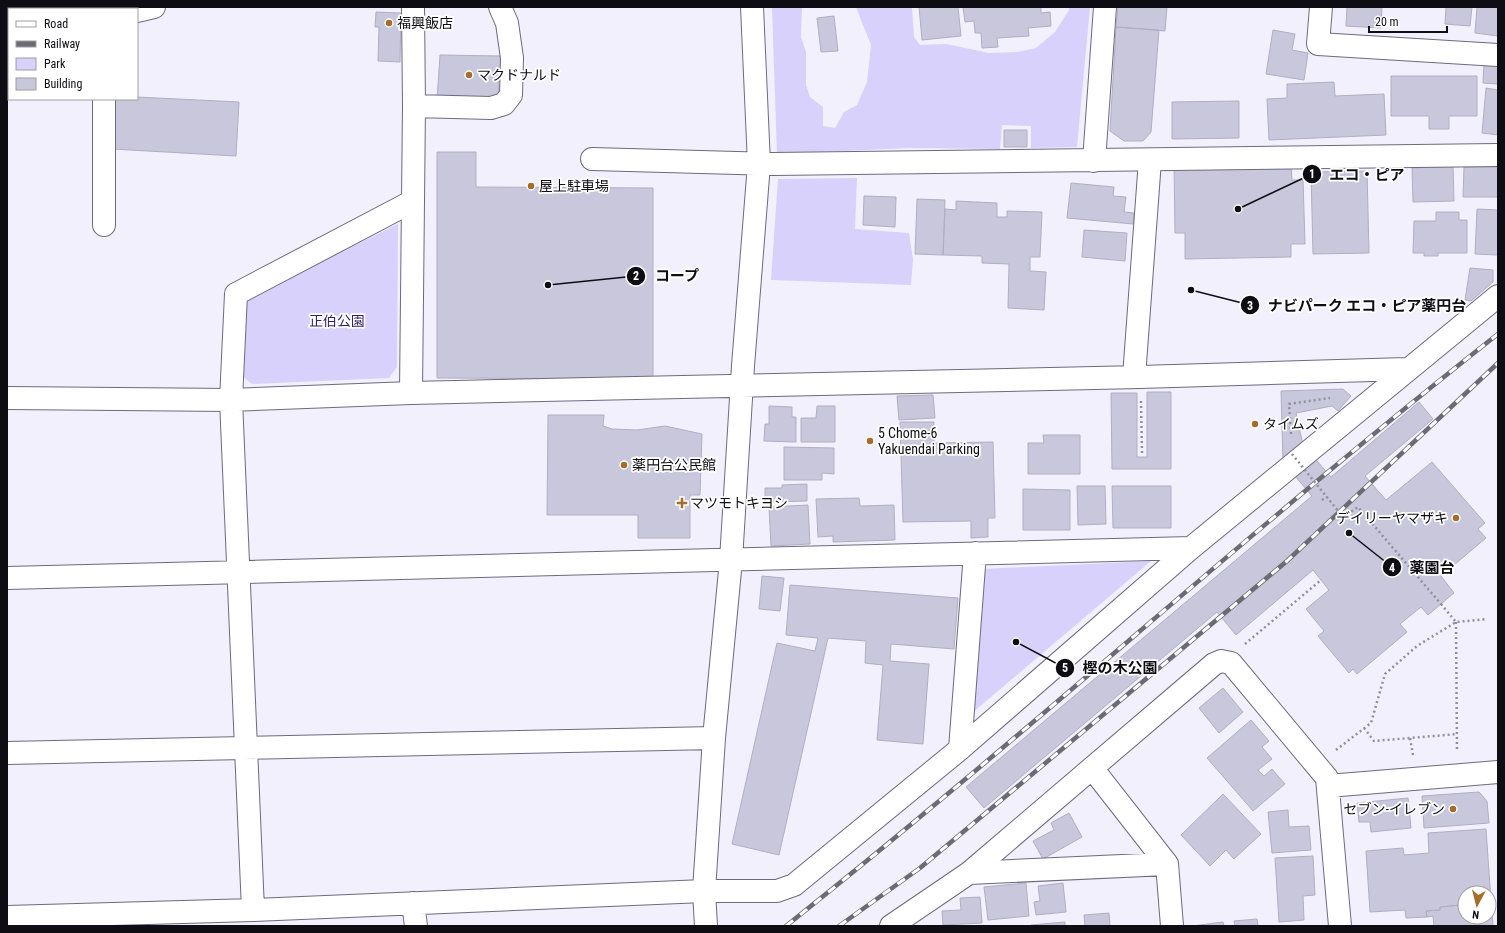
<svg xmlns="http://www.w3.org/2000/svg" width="1505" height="933" font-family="'Roboto Condensed','Noto Sans JP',sans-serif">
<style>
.green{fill:#d7d1fc}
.building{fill:#c9c7dc;stroke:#b1aec3}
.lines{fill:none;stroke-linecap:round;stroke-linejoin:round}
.minor-casing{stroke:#6d6a7d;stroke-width:24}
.highway-casing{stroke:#6d6a7d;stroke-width:24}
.path{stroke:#91909a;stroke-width:2.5;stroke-dasharray:2 3;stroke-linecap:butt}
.minor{stroke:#fff;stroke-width:22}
.highway{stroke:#fff;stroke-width:22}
.rail-casing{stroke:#6c6b74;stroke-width:4.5}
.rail{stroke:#fff;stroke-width:3;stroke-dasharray:9;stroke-linecap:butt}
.path-bridge{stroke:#91909a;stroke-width:2.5;stroke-dasharray:2 3;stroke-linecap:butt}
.poi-dot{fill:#a56d2a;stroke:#fff;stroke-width:1.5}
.labels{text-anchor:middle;stroke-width:3.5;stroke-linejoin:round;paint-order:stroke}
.poi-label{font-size:14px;fill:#0e0d14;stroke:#fff;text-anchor:start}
.park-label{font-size:14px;fill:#352266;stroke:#fff}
.leader{fill:none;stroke:#0e0d14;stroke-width:1.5}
.callout-dot{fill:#0e0d14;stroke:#fff;stroke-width:1.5}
.mark-label{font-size:12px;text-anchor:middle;font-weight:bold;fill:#fff}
.callout-label{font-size:15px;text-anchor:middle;font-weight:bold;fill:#0e0d14;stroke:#fff;stroke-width:3.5;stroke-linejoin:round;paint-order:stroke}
</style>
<rect width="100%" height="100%" fill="#f2f0fd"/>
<path class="green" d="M802 7 801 37 806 52V85L810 97 823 107V126L835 128 844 112 857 105 867 82 871 45 856 7H912L914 37 920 45 946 44 989 53 1017 52 1036 48 1055 32 1069 10V7H1090L1077 147 1031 148V126L1002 125 1000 149 909 148 777 154 772 8Z
M857 178 855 229 909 233 913 259 911 285 771 280 778 179Z
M398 224 397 367 389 378 252 384 243 377 246 299Z
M1151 561 971 714 982 569Z"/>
<path class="building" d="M919 7H958L961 36 922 40Z
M963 7H1041V13L1050 12 1051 26 1028 28 1029 36 997 38 998 47 982 48 981 33H975L974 21 965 22Z
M1118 7H1167L1165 31 1116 27Z
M1347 7H1382L1381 28 1346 26Z
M1446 7H1472L1470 26 1445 24Z
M1477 7H1498V36L1475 33Z
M376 12 401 13 400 62 378 61 379 27H375Z
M834 16 838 51 821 52 817 18Z
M1116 27 1159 30 1151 132 1143 141H1124L1110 131Z
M1273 30 1295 34 1292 50 1308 53 1304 80 1266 74Z
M440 55 501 56 498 98 437 100Z
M1484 64 1498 65V84L1483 83Z
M1391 76H1477V116H1449V129H1429V116H1391Z
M1334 82 1335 96 1384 94 1386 135 1269 140 1267 99 1287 98V84Z
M1486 88 1498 90V135L1482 133Z
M137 97 239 102 236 156 112 149 115 99H137Z
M1239 101V138L1172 139V102Z
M1004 130H1027V147H1004Z
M437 152H476V187L653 188V379L437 378Z
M1291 165 1292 180H1303L1305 244H1291V257L1185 259V233H1175L1174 167Z
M1453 166 1454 201 1413 202 1412 168Z
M1464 167H1498V197H1463Z
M1367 171 1369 253 1313 254 1311 172Z
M1071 183 1114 187 1113 196 1126 197 1124 212 1134 213 1133 224 1067 218Z
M864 196 896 197 895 227 863 225Z
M917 199 945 200 943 255 915 254Z
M956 201 997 203V217H1007V211L1042 212 1040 257H1030V271L1046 272 1044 310 1008 308 1009 264 982 263V256L943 255 945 209 956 210Z
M1477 209 1498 210V255L1475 254Z
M1436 212H1459V220H1467V253H1438V256H1424V253H1413L1414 221H1436Z
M1084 230 1127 233 1125 261 1082 257Z
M1470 268 1493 270V282L1471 301 1465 300Z
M1343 389 1351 396 1338 411 1332 406 1296 413 1303 445 1331 477 1419 402 1433 419 1365 476 1386 500 1432 462 1485 523 1478 529 1486 538 1441 576 1454 593 1428 615 1421 607 1400 624 1407 632 1357 674 1353 669 1349 673 1318 636 1324 631 1306 609 1329 590 1313 570 1236 635 1217 612 984 808 966 787 1312 496 1283 462 1281 391Z
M1147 392H1171V469H1112L1111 393H1137V457H1147Z
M933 395 935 418 899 420 897 396Z
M769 406 792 407V417H796V442L764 441 765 424H769Z
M817 406H835V442H801V418H816Z
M548 415H604L603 426 612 429 637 430 665 426 702 434 700 495H690V538H638V515H547Z
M900 422H934V443L993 442 995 518H988V537L971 538V521L903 522Z
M1043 435H1080V474H1028V443H1044Z
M784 447 834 448V474L822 473V480H784Z
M807 484V501L765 502V488H782V485Z
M1077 486H1105L1106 524 1078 525Z
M1112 486H1171V528H1113Z
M1023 489 1070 490V530H1023Z
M859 498 860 506 894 505 895 540 833 542V536L818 537 816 499Z
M808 505 810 544 771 546 769 507Z
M762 576 784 578 780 611 759 609Z
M790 585 958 598 954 649 891 644 890 661 929 664 923 744 877 740 883 665 865 663 866 641 828 638 779 855 732 844 777 643 815 651 818 638 786 635Z
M1223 688 1243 712 1219 733 1199 708Z
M1251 720 1269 741 1262 747 1272 759 1258 770 1264 776 1272 769 1285 784 1253 811 1207 758Z
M1479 792 1487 801 1489 823 1424 828 1422 796Z
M1223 794 1261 834 1234 859 1226 850 1210 866 1181 835Z
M1408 798 1411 828 1371 832 1370 822H1359L1357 803Z
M1288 810 1289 827 1309 826 1311 850 1272 853 1268 812Z
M1069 813 1082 837 1043 859 1033 841 1054 830 1051 823Z
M1486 829 1491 901H1489V893H1465V916H1462L1461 905 1440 907V910L1426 911 1427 917 1406 918 1405 910 1370 912 1366 851 1403 848 1404 855 1429 853 1428 833Z
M1313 856 1315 895 1303 896 1304 920 1279 922 1275 858Z
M1026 883 1029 916 988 920 984 887Z
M1063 883 1066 912 1036 915 1034 902 1040 901 1038 886Z
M980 897 982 923 943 925 942 911 961 910 960 898Z
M1489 901H1491L1493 926H1434L1433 916 1427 917 1426 911 1440 910V907L1461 905 1462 916 1489 917Z
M1109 913 1110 926H1085L1084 915Z
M1257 919 1258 926H1235L1234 921Z
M1065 922V926H1031V925Z
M1223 922 1224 926H1192Z"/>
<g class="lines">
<g class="minor-casing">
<path id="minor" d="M84 7 85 9
M1321 7 1318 44 1498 55
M104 99V225
M414 106 491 108 504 104 511 95 512 58 507 23 500 7
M592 159 773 164 1498 155
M1094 161 1105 7
M1134 377 1150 160
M411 393 414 106 413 7
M7 398 231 400 411 393 1140 377 1406 369
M7 578 1191 548
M960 749 975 553
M7 753 714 738
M1092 768 1167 864 1172 926
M1328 786 1498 772
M969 873 1167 864
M413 903 416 926
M253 910 231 400 236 294 413 201
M7 917 253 910 704 891H777L794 885 960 749 1191 548 1498 296
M706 926 704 891 714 738 731 560 743 366 759 164 752 7
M891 926 969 873 1214 664 1221 661 1231 663 1327 778 1340 926"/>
</g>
<g class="highway-casing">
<path id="highway" d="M137 11 154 7
M7 38H9"/>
</g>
<path class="path" d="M1141 401 1142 453
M1291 434 1289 404 1330 398
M1322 500 1327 497
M1343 517 1358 507 1441 604
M1441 604 1456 622 1487 619
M1456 622 1457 751
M1245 644 1321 580
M1364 728 1374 741 1410 738
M1336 750 1371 723 1385 674 1417 646 1456 622
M1413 755 1410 738 1457 734"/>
<use href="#minor" class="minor"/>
<use href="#highway" class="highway"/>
<g class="rail-casing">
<path id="rail" d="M786 926C1028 734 1255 525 1498 334
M839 926 920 868 1287 561 1498 363"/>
</g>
<use href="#rail" class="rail"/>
<path class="path-bridge" d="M1292 454 1343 517"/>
</g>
<g class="poi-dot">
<circle cx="389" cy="23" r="4"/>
<circle cx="469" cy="75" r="4"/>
<circle cx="531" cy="186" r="4"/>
<circle cx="1255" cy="424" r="4"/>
<circle cx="870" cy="441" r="4"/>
<circle cx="624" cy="465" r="4"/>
<path d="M680 497h4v4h4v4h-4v4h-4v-4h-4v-4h4z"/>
<circle cx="1456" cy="518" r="4"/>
<circle cx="1453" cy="809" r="4"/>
</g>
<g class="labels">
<g class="poi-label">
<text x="397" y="28">福興飯店</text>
<text x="477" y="80">マクドナルド</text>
<text x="539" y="191">屋上駐車場</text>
<text x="1263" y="429">タイムズ</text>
<text x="878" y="438">5 Chome-6<tspan x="878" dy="16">Yakuendai Parking</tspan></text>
<text x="632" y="470">薬円台公民館</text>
<text x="690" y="508">マツモトキヨシ</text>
<text x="1448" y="523" text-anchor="end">デイリーヤマザキ</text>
<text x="1445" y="814" text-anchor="end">セブン-イレブン</text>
</g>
<g class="park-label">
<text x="337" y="326">正伯公園</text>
</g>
</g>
<path class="leader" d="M1238 209L1312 174M548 285L636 276M1191 290L1250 305M1349 533L1392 567M1016 642L1065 668"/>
<g class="callout-dot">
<circle cx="1238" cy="209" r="4"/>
<circle cx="548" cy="285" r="4"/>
<circle cx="1191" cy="290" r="4"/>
<circle cx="1349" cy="533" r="4"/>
<circle cx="1016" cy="642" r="4"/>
<circle cx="1312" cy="174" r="10"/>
<circle cx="636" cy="276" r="10"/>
<circle cx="1250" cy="305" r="10"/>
<circle cx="1392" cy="567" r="10"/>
<circle cx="1065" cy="668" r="10"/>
</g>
<g class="mark-label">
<text x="1312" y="178">1</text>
<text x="636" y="280">2</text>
<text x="1250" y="310">3</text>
<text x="1392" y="572">4</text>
<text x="1065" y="672">5</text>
</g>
<g class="callout-label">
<text x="1367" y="180">エコ・ピア</text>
<text x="677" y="281">コープ</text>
<text x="1367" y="311">ナビパーク エコ・ピア薬円台</text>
<text x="1432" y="573">薬園台</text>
<text x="1120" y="673">樫の木公園</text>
</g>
<rect width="1505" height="933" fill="none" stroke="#0e0d14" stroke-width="16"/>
<rect x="8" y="8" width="130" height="92" fill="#ffffff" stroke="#9f9ea1"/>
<rect x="16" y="21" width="20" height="6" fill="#ffffff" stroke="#9f9ea1"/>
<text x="44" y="28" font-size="12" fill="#0e0d14">Road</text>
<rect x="16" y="41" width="20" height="6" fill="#6c6b74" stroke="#9f9ea1"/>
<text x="44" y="48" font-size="12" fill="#0e0d14">Railway</text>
<rect x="16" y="58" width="20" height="12" fill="#d7d1fc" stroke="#9f9ea1"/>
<text x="44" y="68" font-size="12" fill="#0e0d14">Park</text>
<rect x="16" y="78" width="20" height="12" fill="#c9c7dc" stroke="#9f9ea1"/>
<text x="44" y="88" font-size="12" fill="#0e0d14">Building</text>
<g transform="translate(1477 905) rotate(187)"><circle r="19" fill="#ffffff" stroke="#9f9ea1"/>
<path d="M0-3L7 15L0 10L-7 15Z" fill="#a56d2a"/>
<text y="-6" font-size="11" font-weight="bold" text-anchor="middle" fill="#0e0d14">N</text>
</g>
<path d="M1369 26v6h78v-6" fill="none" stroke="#0e0d14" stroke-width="2"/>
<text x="1375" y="26" font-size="12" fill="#0e0d14" stroke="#ffffff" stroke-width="3" paint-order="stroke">20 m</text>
</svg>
